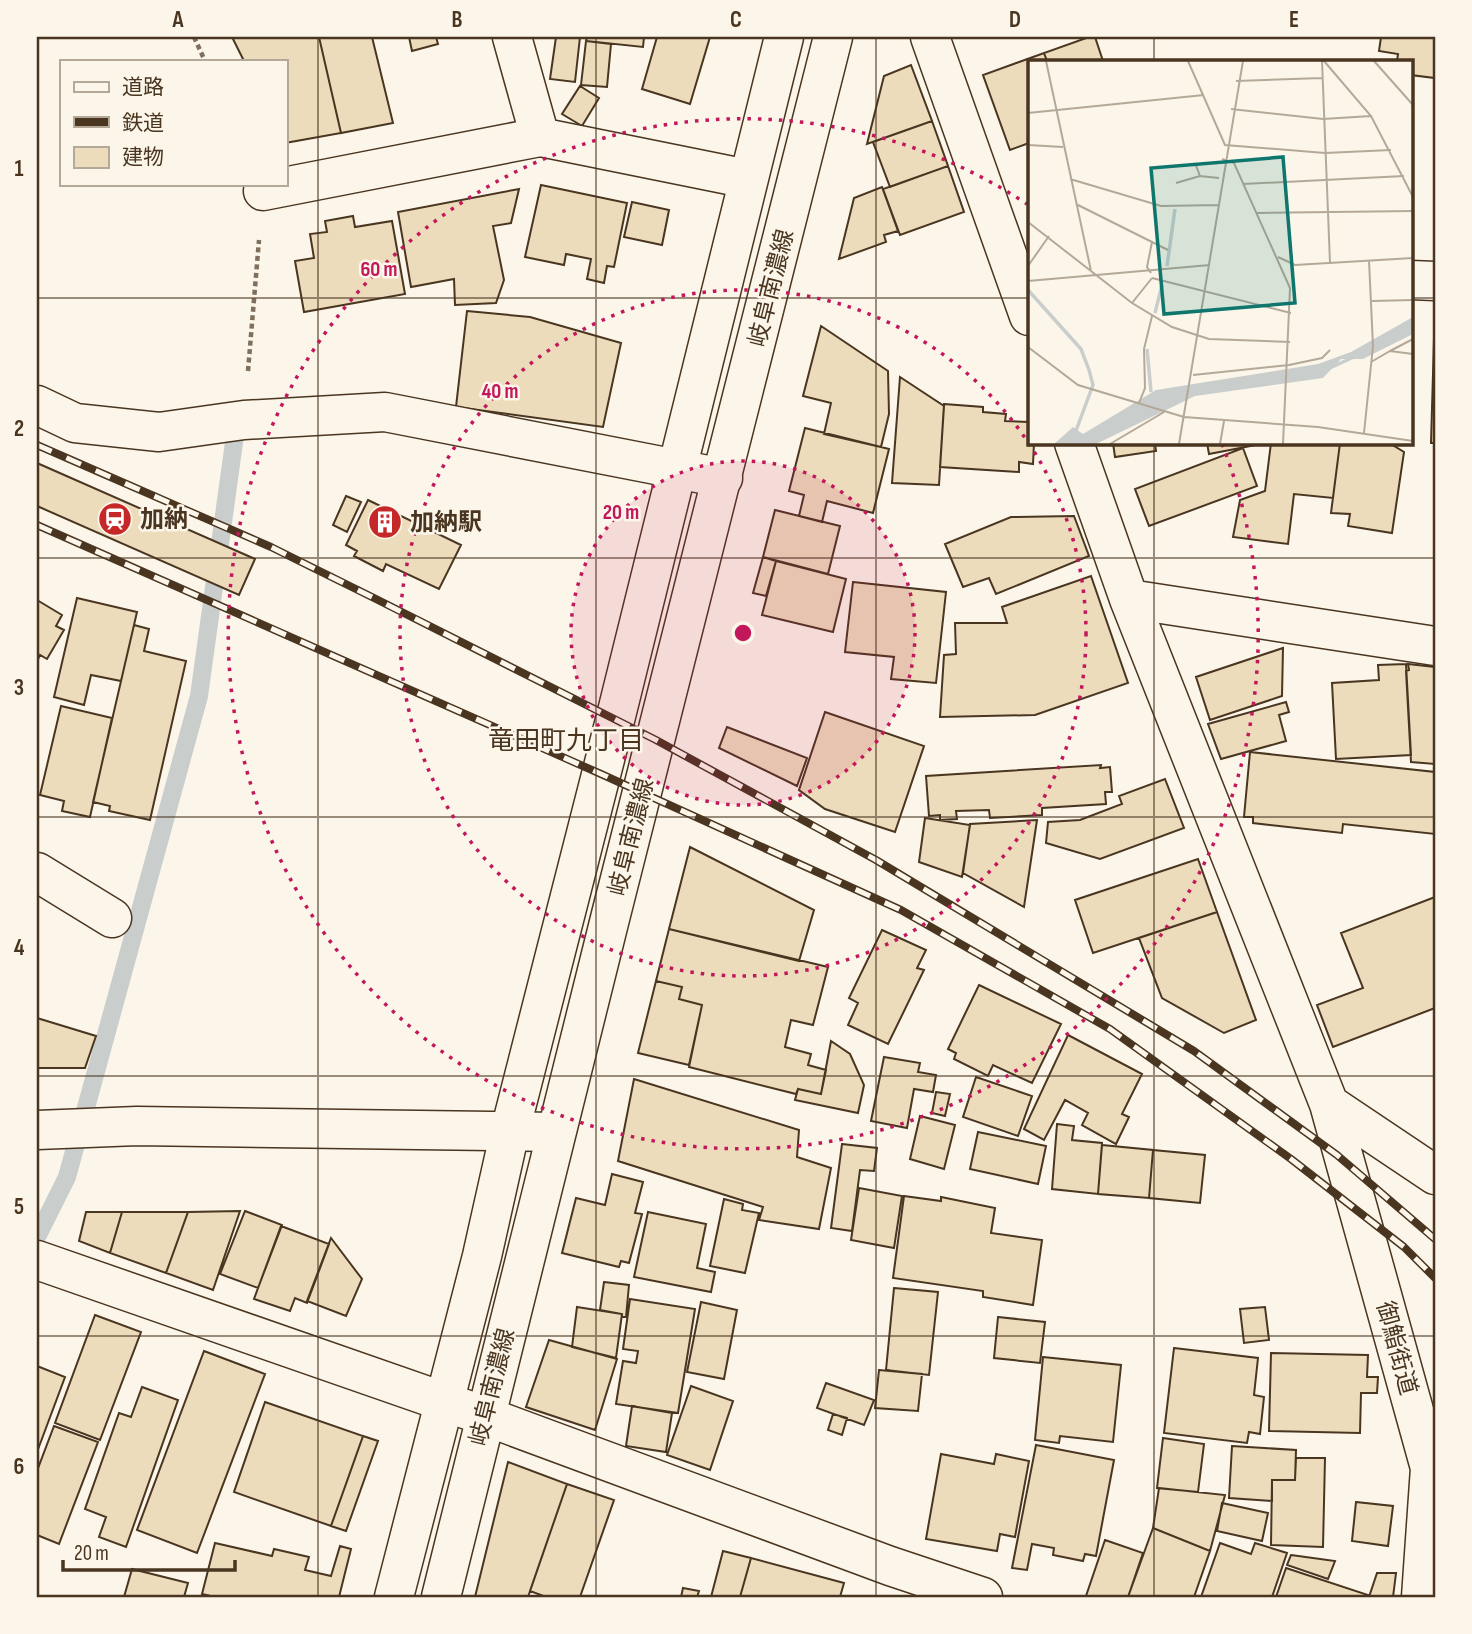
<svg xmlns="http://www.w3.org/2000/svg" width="1472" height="1634" font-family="'Sofia Sans Condensed','Noto Sans JP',sans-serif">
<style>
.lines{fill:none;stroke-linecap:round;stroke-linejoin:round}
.stream{stroke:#c9cecd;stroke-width:18}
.building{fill:#ecdcbc;stroke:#4a3520;stroke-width:2}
.minor-casing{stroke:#4a3520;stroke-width:41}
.tertiary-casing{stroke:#4a3520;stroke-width:41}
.primary-casing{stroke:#4a3520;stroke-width:41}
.path{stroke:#7f6f5c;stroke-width:4.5;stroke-dasharray:5 3.5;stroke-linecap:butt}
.minor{stroke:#fbf6e9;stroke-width:38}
.tertiary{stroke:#fbf6e9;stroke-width:38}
.primary{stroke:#fbf6e9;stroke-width:38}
.rail-casing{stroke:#4a3520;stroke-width:8}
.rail{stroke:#fbf6e9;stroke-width:5;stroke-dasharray:16;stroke-linecap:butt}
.grid{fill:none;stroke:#4a3520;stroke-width:2;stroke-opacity:0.55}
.ring{fill:none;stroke:#c2185b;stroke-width:3.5;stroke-dasharray:3.5 7}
.labels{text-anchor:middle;stroke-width:5;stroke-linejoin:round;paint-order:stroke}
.street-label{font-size:24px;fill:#4a3520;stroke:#fbf6e9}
.poi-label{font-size:24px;font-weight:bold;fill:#4a3520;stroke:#fbf6e9;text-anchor:start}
.neighbourhood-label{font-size:26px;fill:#4a3520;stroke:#fbf6e9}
.inset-river{fill:none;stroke:#c9cecd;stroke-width:3.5}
.inset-road{fill:none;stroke:#b4a999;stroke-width:2}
.view{fill:#0f766e;fill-opacity:0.15;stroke:#0f766e;stroke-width:3.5}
.inset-edge{fill:none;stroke:#4a3520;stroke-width:3.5}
.centre{fill:#c2185b;stroke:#fbf6e9;stroke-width:3.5}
.ring-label{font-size:21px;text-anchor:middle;font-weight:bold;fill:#c2185b;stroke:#fbf6e9;stroke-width:5;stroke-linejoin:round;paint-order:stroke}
.neatline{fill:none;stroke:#4a3520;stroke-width:2.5}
.grid-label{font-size:23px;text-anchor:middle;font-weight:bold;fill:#4a3520}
</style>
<rect width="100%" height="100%" fill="#fbf6e9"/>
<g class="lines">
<path class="stream" d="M37 1237 67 1177 199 696 236 428"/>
</g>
<path class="building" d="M232 37H319L341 133 285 143V61H244Z
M319 37H372L393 123 341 133Z
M409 37H436L438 44 412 51Z
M556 37H580L575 82 550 79Z
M587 37H644L643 47 586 41Z
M657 37H710L690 104 642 89Z
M1089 37H1095L1103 61H1047L1044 53Z
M1381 37H1435V78L1411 75V61H1397L1398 54 1379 51Z
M586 41 611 44 607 87 581 85Z
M1044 53 1047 61H1029V143L1010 150 983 75Z
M911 65 932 121 867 144 884 76Z
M580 86 599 98 582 126 562 114Z
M932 121 948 166 890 187 873 142Z
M948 166 964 212 900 235 883 189Z
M541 185 627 203 614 267 607 266 604 283 587 279 591 259 566 254 564 265 525 257Z
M882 187 898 231 884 235 886 242 839 259 854 198Z
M519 189 511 223 493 226 504 280 496 303 455 305 454 279 411 287 398 212Z
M632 202 669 210 662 245 624 237Z
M353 216 355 227 392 221 405 294 304 312 295 261 314 258 310 234 327 232 325 221Z
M1435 304V443H1431Z
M467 311 530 317 621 343 603 427 456 407Z
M821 326 888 371 889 414 881 447 824 434 831 403 803 396Z
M900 377 944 406 939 485 892 483Z
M944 404 983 407V412L1006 414 1005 421 1029 422V443H1034L1033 464 1019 462V472L940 467Z
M805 428 889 449 873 513 827 501 822 522 799 516 804 495 789 491Z
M1113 443H1161L1155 444 1156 451 1115 457Z
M1207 443H1256V445L1209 454Z
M1271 443H1340L1333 498 1294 494 1288 544 1233 537 1240 500 1265 491Z
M1340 443H1389L1404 452 1392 533 1348 526 1350 514 1331 513Z
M1243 448 1257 486 1149 526 1135 489Z
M37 463 255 559 239 595 37 506Z
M346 496 361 502 347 532 333 525Z
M368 500 461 545 439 589 386 564 383 571 354 556 357 551 346 545Z
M775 510 840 526 828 574 763 557Z
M1074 516 1089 556 996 594 989 578 963 587 945 544 1011 517Z
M763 557 776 561 766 596 753 593Z
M776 561 846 579 833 632 762 615Z
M1091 576 1128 683 1035 715 940 717 944 655 956 654 955 623H1007L1002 607Z
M853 582 946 592 936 683 891 679 894 657 845 652Z
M77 598 137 612 121 681 91 675 84 705 54 697Z
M37 600 62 615 56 626 64 630 47 659 40 655 37 661Z
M134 625 149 629 144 651 186 661 150 820 109 811 110 806 93 802Z
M1283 648 1282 696 1210 720 1196 677Z
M1406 664 1411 755 1336 759 1332 683 1379 680 1378 665Z
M1408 664 1435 667V764L1411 762 1406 671 1409 670Z
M1286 702 1289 712 1279 715 1286 741 1221 759 1208 724Z
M61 706 112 718 90 817 62 811 64 801 40 795Z
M825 712 924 746 895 832 825 809 799 790Z
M727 727 807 758 797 786 719 748Z
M1250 752 1435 772V834L1343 824 1342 833 1253 823V817H1244Z
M1101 765 1100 768 1110 767 1112 792H1105L1106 804 1042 808V815L990 818 989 810 956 811 957 819 940 820V815L929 816 926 776Z
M1165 779 1184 828 1100 859 1046 843 1048 822 1080 820 1122 804 1119 796Z
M925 818 970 825 962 877 919 862Z
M1037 820 1024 907 963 873 970 824Z
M690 847 814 910 799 961 669 929Z
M1198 859 1217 912 1093 953 1075 900Z
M1435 897V1008L1333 1047 1317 1005 1363 988 1341 933Z
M1217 912 1256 1020 1224 1033 1162 998 1139 938Z
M669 929 828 967 813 1025 791 1020 785 1047 811 1054 808 1065 826 1070 821 1094 798 1089 796 1094 689 1067 702 1005 679 999 682 987 656 981Z
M882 930 926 950 917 968 924 970 888 1044 848 1025 858 1003 849 998Z
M656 981 682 987 679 999 702 1005 689 1065 638 1053Z
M979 985 1061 1024 1032 1083 993 1065 988 1076 954 1059 956 1053 948 1049Z
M37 1018 96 1036 85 1068H37Z
M1068 1035 1142 1074 1122 1114 1129 1117 1116 1144 1082 1125 1088 1113 1065 1100 1044 1140 1024 1129Z
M831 1041 850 1054 864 1085 858 1113 795 1100 798 1089 821 1094Z
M884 1057 920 1063 918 1072 936 1075 933 1092 914 1089 907 1128 871 1121Z
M976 1077 1032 1096 1018 1136 963 1117Z
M634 1079 799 1130 797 1157 831 1168 819 1229 759 1220 763 1207 618 1161Z
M936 1092 950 1094 945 1116 932 1113Z
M920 1116 955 1125 944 1169 910 1159Z
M1057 1124 1074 1126 1072 1140 1102 1143 1098 1194 1052 1189Z
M978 1132 1046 1146 1038 1184 970 1169Z
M842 1144 877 1148 874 1171 860 1170 852 1231 831 1228Z
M1102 1145 1153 1150 1149 1198 1098 1194Z
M1153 1150 1205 1155 1200 1203 1149 1198Z
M612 1174 643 1182 635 1213 642 1214 629 1263 621 1261 619 1267 562 1253 576 1198 605 1205Z
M859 1188 902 1196 894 1248 851 1240Z
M904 1196 941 1201V1197L995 1208 991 1233 1042 1240 1033 1305 983 1297V1291L893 1278Z
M724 1199 743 1204 742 1210 759 1213 745 1273 710 1266Z
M240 1211 213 1290 166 1273 188 1212Z
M245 1211 282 1225 258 1288 220 1274Z
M86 1212H122L110 1253 79 1241Z
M122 1212H188L166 1273 110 1253Z
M648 1212 706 1224 697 1268 715 1272 711 1292 634 1277Z
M281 1226 329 1244 307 1303 295 1298 290 1311 254 1299Z
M331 1238 362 1279 346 1316 307 1301Z
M604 1282 629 1285 626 1317H622V1314L600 1310Z
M894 1288 938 1292 929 1375 886 1370Z
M630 1299 695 1309 678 1413 616 1404 623 1361 636 1363 638 1351 623 1349Z
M701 1302 737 1310 724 1379 687 1372Z
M577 1307 622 1314 616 1358 572 1347Z
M1265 1307 1269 1340 1244 1343 1240 1309Z
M95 1315 141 1332 100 1440 55 1423Z
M998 1317 1045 1322 1040 1363 994 1358Z
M549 1340 617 1359 595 1430 526 1407Z
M1174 1348 1258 1358 1254 1395 1264 1397 1260 1434 1249 1432 1247 1443 1164 1433Z
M204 1351 265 1374 197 1553 137 1530Z
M1271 1353 1368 1355 1367 1377H1378L1377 1393H1361L1360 1433 1269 1431Z
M1043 1357 1121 1365 1113 1442 1060 1436 1059 1443 1035 1440Z
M37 1366 65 1377 37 1452Z
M879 1370 922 1374 918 1411 875 1408Z
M826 1383 874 1400 864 1425 817 1408Z
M691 1386 733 1401 710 1470 667 1455Z
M142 1387 178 1400 126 1547 99 1537 106 1517 85 1509 119 1413 131 1417Z
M265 1402 363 1436 331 1526 234 1492Z
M632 1406 672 1413 666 1452 626 1446Z
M833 1414 847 1418 842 1435 828 1430Z
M54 1426 98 1442 59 1544 37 1535V1471Z
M363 1436 378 1441 346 1531 331 1526Z
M1163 1438 1204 1444 1198 1492 1157 1488Z
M1036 1445 1114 1460 1096 1556 1085 1554 1083 1561 1053 1555 1054 1548 1032 1544 1027 1570 1012 1568Z
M1232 1446 1296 1450 1295 1480H1272V1501L1229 1498Z
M941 1454 994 1464 996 1454 1029 1461 1015 1537 1000 1534 997 1551 926 1539Z
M1296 1458H1325L1323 1547 1271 1545 1272 1480H1295Z
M508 1462 567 1484 528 1597H475Z
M567 1484 614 1500 580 1597H546L530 1591Z
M1159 1488 1225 1495 1210 1551 1153 1528Z
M1356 1502 1393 1506 1388 1546 1352 1541Z
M1222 1503 1268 1513 1262 1541 1217 1531Z
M1153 1528 1210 1551 1194 1597H1128Z
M1105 1540 1143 1553 1128 1597 1086 1596Z
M215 1543 272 1556 274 1549 309 1557 305 1570 331 1576 340 1546 351 1549 339 1597H215L202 1594Z
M1220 1543 1251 1554 1255 1543 1287 1553 1272 1597H1201Z
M723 1551 751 1558 740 1597H711Z
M1291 1555 1335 1561 1328 1579 1287 1565Z
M751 1558 844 1583 840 1597H740Z
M1286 1568 1368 1595 1367 1597H1276Z
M132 1569 188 1583 184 1597H124Z
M1377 1573H1396L1393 1597H1369Z
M683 1588 699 1591 697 1597H681Z"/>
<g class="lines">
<g class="minor-casing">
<path id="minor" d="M512 37 540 137 748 179
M930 37 1029 316
M263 191 540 137
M1411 280 1435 281
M37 405 75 423 159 432 244 420 385 412 723 478
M1074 443 1129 599 1329 1104 1430 1468 1421 1597
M1129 599 1435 646
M37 872 112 918
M1329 1104 1435 1175
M37 1260 485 1416 890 1566 983 1597"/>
</g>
<g class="tertiary-casing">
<path id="tertiary" d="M37 1130 137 1126 555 1132"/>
</g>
<g class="primary-casing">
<path id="primary" d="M394 1597 482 1256 510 1131 615 720 784 37
M441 1597C567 1076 704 557 833 37"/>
</g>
<path class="path" d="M194 37 205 61
M248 371 259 240"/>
<use href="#minor" class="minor"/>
<use href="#tertiary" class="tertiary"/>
<use href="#primary" class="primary"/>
<g class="rail-casing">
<path id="rail" d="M37 445 271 547 374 598 656 740 876 860 1194 1051 1337 1155 1435 1239
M37 525 601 774 901 910 1110 1029 1291 1159 1404 1247 1435 1278"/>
</g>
<use href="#rail" class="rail"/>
</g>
<path class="grid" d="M318 37V1597M596 37V1597M876 37V1597M1154 37V61M37 298H1029M1411 298H1435M1154 443V1597M37 558H1435M37 817H1435M37 1076H1435M37 1336H1435"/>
<circle cx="743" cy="633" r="172" fill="#c2185b" fill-opacity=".12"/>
<g class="ring">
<circle cx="743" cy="633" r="172"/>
<circle cx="743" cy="633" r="343"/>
<path d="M1222 444A515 515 0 1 1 1027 204"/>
</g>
<defs>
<g id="station-disc" transform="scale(1.75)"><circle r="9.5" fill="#c62828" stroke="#fbf6e9"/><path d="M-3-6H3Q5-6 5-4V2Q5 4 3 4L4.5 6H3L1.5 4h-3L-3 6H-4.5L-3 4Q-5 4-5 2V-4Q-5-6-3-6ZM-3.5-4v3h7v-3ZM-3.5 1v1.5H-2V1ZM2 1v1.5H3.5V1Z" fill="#fff"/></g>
<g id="building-disc" transform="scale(1.75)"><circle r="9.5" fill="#c62828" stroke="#fbf6e9"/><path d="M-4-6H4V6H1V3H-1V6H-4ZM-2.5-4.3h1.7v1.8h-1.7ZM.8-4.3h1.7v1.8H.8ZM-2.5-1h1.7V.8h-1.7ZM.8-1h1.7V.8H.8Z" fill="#fff"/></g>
</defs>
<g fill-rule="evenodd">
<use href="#station-disc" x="115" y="519"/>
<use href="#building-disc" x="385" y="522"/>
</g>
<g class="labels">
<g class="street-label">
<text transform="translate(771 288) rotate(-76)" y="8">岐阜南濃線</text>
<text transform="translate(631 837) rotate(-76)" y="8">岐阜南濃線</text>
<text transform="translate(1397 1348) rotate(75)" y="8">御鮨街道</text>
<text transform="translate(492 1387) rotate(-76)" y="8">岐阜南濃線</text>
</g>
<g class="poi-label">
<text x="140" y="527">加納</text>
<text x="410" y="530">加納駅</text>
</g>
<g class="neighbourhood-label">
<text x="566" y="749">竜田町九丁目</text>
</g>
</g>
<g transform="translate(1028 60)">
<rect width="385" height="385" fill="#fbf6e9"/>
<path d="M385 257V274L335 299H313L295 318 167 336 68 384H26L45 367 55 374 128 330 290 304 323 292Z" fill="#c9cecd"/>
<path class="inset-river" d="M139 206 147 149M0 230 53 289 61 310 65 325 43 384M127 253 134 225M119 289 123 332M295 311 339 291"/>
<path class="inset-road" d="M18 1 63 211M160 1 197 85 297 93 363 90M294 1 302 203M296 1 343 56 385 137M346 1 385 45M208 21 294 18M203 49 295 59 343 56M0 53 176 35M0 85 35 87M194 99 206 103 262 228 255 384M167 103 172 116 191 118M42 119 133 146 191 145M148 123 172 116M215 124 376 116M48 144 140 190M229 153 385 151M0 162 104 243 144 267 181 279 262 282M250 197 267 205 385 198M0 206 21 176M123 213 119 207 124 182M124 218 263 253M0 221 182 205M344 241 385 240M104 243 124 218M0 287 50 325 156 357M362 291 385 279M343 302 362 291 385 294M165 315 261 305 294 298 302 290M111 343 117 328 116 289 124 256M156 357 290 367 385 381M336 373 345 286 341 201M82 384 136 352M151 384 215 1M192 384 196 361"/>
<path class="view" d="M255 97 267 243 136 254 123 108Z"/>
<rect width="385" height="385" class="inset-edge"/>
</g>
<circle cx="743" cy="633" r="10" class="centre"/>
<g class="ring-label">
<text x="379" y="276">60 m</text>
<text x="500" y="398">40 m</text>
<text x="621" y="519">20 m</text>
</g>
<rect width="1472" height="1634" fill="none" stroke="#fbf6e9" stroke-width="77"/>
<rect x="60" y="60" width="228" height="126" fill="#fbf6e9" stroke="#b4a999" stroke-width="2"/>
<rect x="74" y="82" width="35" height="10" fill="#fbf6e9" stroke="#b4a999" stroke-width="2"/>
<text x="122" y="94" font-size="21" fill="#4a3520">道路</text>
<rect x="74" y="117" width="35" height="10" fill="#4a3520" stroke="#b4a999" stroke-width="2"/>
<text x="122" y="130" font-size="21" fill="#4a3520">鉄道</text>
<rect x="74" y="147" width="35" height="21" fill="#ecdcbc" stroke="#b4a999" stroke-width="2"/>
<text x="122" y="164" font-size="21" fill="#4a3520">建物</text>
<path d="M63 1560v10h172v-10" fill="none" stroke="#4a3520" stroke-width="3.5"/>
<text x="74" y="1560" font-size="21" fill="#4a3520" stroke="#fbf6e9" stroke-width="5" paint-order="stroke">20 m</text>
<rect x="38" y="38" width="1396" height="1558" class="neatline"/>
<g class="grid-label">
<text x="178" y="27">A</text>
<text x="457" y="27">B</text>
<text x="736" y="27">C</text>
<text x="1015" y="27">D</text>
<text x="1294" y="27">E</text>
<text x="19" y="176">1</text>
<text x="19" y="436">2</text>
<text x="19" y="695">3</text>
<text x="19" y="955">4</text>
<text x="19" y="1214">5</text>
<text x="19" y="1474">6</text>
</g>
</svg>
